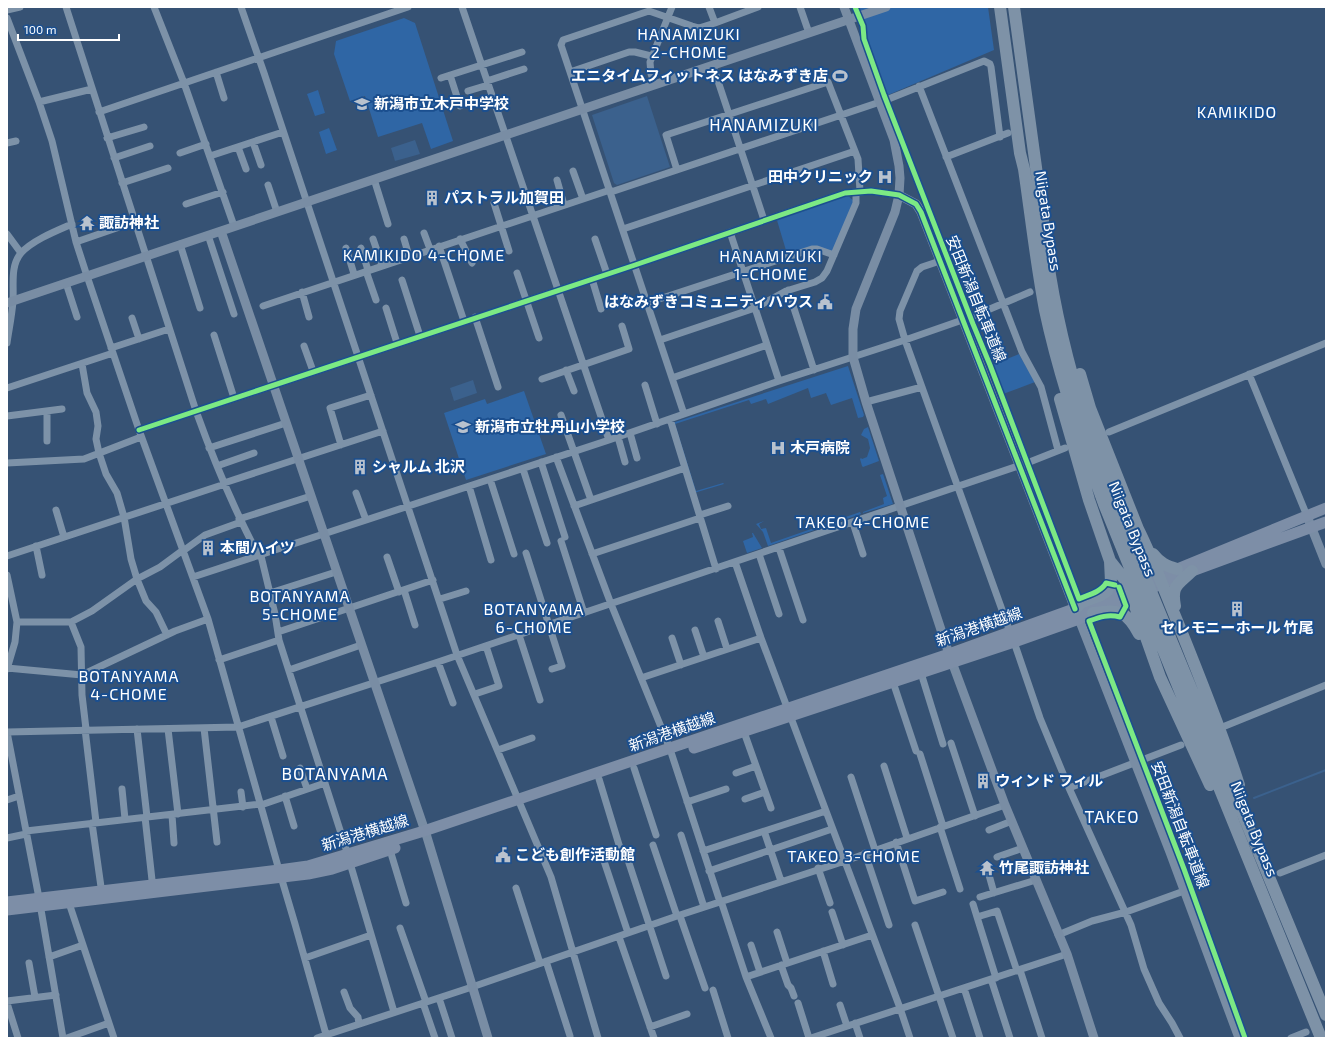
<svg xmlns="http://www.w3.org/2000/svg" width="1333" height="1045" font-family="'Exo 2','Noto Sans JP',sans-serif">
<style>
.green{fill:#2f66a5}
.water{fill:#3b618d}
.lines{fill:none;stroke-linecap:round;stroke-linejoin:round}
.stream{stroke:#3b618d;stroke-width:2}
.street{stroke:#7d92a8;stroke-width:7}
.secondary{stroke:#798da4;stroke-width:9}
.primary{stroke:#7d8ea7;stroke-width:11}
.highway{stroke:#7e92a7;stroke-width:12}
.cycleway-casing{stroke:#1b4f8f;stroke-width:8}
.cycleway{stroke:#7ce984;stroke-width:5}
.labels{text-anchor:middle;stroke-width:4;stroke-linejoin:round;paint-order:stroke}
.poi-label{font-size:15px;font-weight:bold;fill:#fff;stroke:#1b4f8f;text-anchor:start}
.street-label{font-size:15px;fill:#fff;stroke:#1b4f8f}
.neighbourhood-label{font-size:16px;letter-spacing:1px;fill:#fff;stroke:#1b4f8f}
.quarter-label{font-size:17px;letter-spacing:1px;fill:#fff;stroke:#1b4f8f}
</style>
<rect width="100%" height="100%" fill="#365274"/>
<path class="green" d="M854 7H988L994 50 888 95Z
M404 18 415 23 453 141 431 149 422 123 378 137 365 96 350 101 334 54 336 41Z
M318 90 325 113 315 116 307 94Z
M329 128 337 150 326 154 319 132Z
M845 193 856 203 834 255 817 249 788 257 776 217Z
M1019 354 1035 382 1003 394 992 365Z
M848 366 864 415 863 417 858 418 852 398 831 405 826 393 811 398 808 388 768 404 766 399 751 404 749 400 675 424 696 491 723 483 724 484 694 493 672 423Z
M524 391 546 454 466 480 444 413 485 399 487 404Z
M868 427 879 461 863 467 862 466 860 459 861 458 862 459 867 457 870 448 868 439 861 435 864 429Z
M883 474 893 504 863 513V512L884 504 883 498 887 496 880 475Z
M860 512 861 514 768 546 763 532 756 524 764 521 759 524 761 529 766 528 771 543Z
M752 533H753L762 548 747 553 743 541 753 537Z"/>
<path class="water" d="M647 96 670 167 617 185 614 183 592 115Z
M415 140 420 154 395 161 391 148Z
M473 380 477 393 454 401 450 388Z"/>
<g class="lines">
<path class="stream" d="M1254 798 1326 770"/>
<path class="street" d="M66 7 196 411C214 461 234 510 259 556
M154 7 184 83 234 226
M241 7 264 73 457 655 551 877 598 1038
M462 7 609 440
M800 7 809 33
M7 10 20 7
M7 18 39 102 52 141 76 242 87 276 139 430 208 619 279 870 295 924 327 1038
M715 23 758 7
M713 66 764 220
M216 72 224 98
M570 72 629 52H635L651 56
M450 75 460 106
M441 78 522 52
M487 81 524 69
M655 84 651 74 650 62 672 7
M919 86 1022 352 1041 387 1058 450
M468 91 488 85
M39 102 92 89
M99 112 408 7
M107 138 144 127
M253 142 261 165
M7 143 16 141
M238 147 246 169
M180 153 206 144
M210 156 283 132
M946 157 1008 133
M114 158 150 146
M677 170 666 135 828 82 858 159 860 191
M573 171 583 199
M374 179 388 224
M557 180 564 205
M122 183 168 168
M268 185 277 212
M611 192 886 100 984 61 990 64 991 67 1000 137
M494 203 509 251
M186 204 223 192
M623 229 855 151
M730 232 779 381
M424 233 430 249
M7 234 21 253
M208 235 234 314
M373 239 382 265
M404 239 409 256
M460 239 472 263
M595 239 607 274
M76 242 134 222
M180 244 200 308
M439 246 464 321
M346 248 354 274
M361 248 368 270
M940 261 922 267 917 271 900 311 899 319 905 340 1010 632
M366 271 376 300
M517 273 539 338
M592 279 601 309
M402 280 420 336
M66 283 77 317
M788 290 814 370
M302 292 309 317
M647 303 812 249H817L834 255
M263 306 610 190
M386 308 397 343
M475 317 498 387
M132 318 139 339
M214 335 234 398
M660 340 755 308 786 291 815 282 822 278 827 271 856 203V193
M7 343C9 329 12 315 13 301 14 285 10 266 21 253 33 240 56 231 72 224
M304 346 313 371
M111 348 169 329
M82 364 87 393 96 412 98 426 96 439 99 453 106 474 117 493 124 517 131 559 137 579 146 601 156 612 167 635
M566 370 574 391
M1249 374 1307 516
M672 378 767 345
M542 379 629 349 622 326
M645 385 657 424
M7 388 113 353
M866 402 922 387
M47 411V441
M684 414 561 45 563 40 649 11 692 26 699 28 715 23 709 7
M561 415 591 500
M7 416 62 409
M670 419 716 569
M139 430 635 265 845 193 871 191 899 195
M1109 432 1326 343
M630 433 637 458
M618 437 625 462
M341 445 330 408 371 395
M209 448 286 423
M556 457 611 604 670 749 719 899 721 901 746 977 771 1038
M541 462 565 537
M7 463 84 459 141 437
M217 466 254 453
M523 469 547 543
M490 479 514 554
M224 483 383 431
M469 486 491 560
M356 493 366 520
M574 506 685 468
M56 510 64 537
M700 515 728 506
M239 519 311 496
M853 523 863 554
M561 541 584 613
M36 546 42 575
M779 548 803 620
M183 551 205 535 241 522
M526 553 562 666 552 669
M592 554 700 518
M759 554 779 614
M7 556 225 484
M261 556 275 614 279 640 348 855
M387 557 399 592
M735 562 761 638 900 1008 910 1038
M7 575 17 622 15 642 7 669
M193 577 609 440 779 381 905 340 971 317 1030 292
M404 590 415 625
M270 593 336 572
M440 599 466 591
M718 621 727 649
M17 622H71L92 611 137 579 160 567 183 550
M71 622 81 647 82 695 86 729
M695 630 704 657
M278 632 433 580
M519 635 540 700
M672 638 681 665
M1014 642 1040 718 1069 788 1131 925 1144 969 1159 1003 1172 1023 1180 1038
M219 660 279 640
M438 662 453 703
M7 668 82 675 175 631 208 619
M289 670 361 645
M921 673 943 744
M641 678 761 638
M893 682 916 751
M475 694 499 686 486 646
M271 717 283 756
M1225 726 1326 685
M204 728 217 842
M85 729 96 822
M137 729 147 817
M168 729 178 814
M7 732 238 727 438 662 1027 463 1065 448
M7 732 39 898 63 1038
M744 732 771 808
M951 743 975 816
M498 750 532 738
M920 754 943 826
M884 766 907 838
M300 768 307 789
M634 768 656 835
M736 773 756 766
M851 777 875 850
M599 779 620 848
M1069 788 1181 745
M122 789 125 819
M241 792 243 807
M285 796 294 826
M745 799 765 792
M7 800 19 796
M687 802 726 789
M261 805 325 783
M172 815 174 843
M145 817 153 889
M92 823 102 894
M940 827 960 889
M989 830 1012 821
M26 831 260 804
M764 831 781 881
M681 835 704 907
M7 838 26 834
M896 842 915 901 943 892
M653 845 677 916
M390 850 406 903
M703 851 826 811
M865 853 889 925
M626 854 666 976
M997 857 1023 848
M604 861 628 933
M350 863 394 1012
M818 868 830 903
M709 871 832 829
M1280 873 1326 855
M989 875 994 893
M516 888 540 963
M980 897 1036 880
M69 903 114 1038
M973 904 977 917
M832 912 843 945
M680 916 705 988
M915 925 953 1038
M400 928 426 1002
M777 932 787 963
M1058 935 1092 921 1126 912 1184 891
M619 937 654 1038
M751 945 760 972
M823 951 833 984
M49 957 83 945
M305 958 371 935
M546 961 570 1036
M29 963 35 997
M781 965 788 985 791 988 794 996
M1020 970 1042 1038
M746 977 872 935
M996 978 977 917 997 911 1017 971
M991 979 1010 1038
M964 988 980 1038
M713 990 728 1038
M344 992 350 1008 358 1017 359 1024
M439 998 452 1038
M7 1001 56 995
M7 1003 18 1038
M423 1003 435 1038
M798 1003 809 1038
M840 1005 847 1026
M855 1023 860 1038
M650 1027 687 1014
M67 1038 109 1023
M317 1038 472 987 677 916 845 861 1005 805
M811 1038 1067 954
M1291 1038 1306 1032"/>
<path class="secondary" d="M844 7 894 140 899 166 900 178 899 195 895 212 856 309 853 329V357L866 402 949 654 1005 805 1067 954 1094 1038
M899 195 916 204 921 212 1075 609
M221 231 427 837 488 1038
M7 303 886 7
M1307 516 1326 564
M1079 619 1170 852 1239 1038"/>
<path class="primary" d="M694 748 1014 642 1079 619 1192 571 1326 522
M7 902 279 870 308 866 424 831 949 654 1121 592 1326 508
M7 910 308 874 332 869 395 848"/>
<path class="highway" d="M1000 7 1020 153 1024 169C1031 216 1036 263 1045 310 1059 376 1081 441 1104 504L1321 1038
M1014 7 1042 211C1048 283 1064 353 1086 422 1094 449 1105 475 1114 502L1326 1015
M1080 374 1090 408 1138 529C1154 561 1166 595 1180 628 1201 680 1222 732 1239 785
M1060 399 1089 500 1110 561 1125 580 1129 589 1160 677 1210 785
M1153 554C1160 563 1166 566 1177 569
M1175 606C1171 585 1178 585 1192 571
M1075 609 1082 602 1101 595 1107 591 1111 582 1110 561
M1093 613C1118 610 1126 609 1139 634"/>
<g class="cycleway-casing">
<path id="cycleway" d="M855 7 863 26 864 39 884 95 973 324 990 365 1079 599C1088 595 1101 592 1106 583L1115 585
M139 430 635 265 845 193 871 191 899 195 916 204 921 212 1075 609
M1119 587 1126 606 1120 617C1108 614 1100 617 1089 621L1184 869 1245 1038"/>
</g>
<use href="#cycleway" class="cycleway"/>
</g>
<defs>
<g id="stadium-bare" transform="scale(1.2)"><path d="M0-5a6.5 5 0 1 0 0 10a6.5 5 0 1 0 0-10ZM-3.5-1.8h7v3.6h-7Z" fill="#b9c2ce" stroke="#1b4f8f" stroke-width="2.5" paint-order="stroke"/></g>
<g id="school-bare" transform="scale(1.2)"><path d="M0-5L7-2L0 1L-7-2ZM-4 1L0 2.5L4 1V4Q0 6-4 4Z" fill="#b9c2ce" stroke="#1b4f8f" stroke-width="2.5" paint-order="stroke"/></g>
<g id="hospital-bare" transform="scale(1.2)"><path d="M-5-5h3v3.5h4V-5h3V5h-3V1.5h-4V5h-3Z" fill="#b9c2ce" stroke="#1b4f8f" stroke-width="2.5" paint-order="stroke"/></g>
<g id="building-bare" transform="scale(1.2)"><path d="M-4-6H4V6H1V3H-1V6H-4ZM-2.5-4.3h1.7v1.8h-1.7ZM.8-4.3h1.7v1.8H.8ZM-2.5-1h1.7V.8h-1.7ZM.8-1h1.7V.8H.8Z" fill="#b9c2ce" stroke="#1b4f8f" stroke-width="2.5" paint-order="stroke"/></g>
<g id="temple-bare" transform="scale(1.2)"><path d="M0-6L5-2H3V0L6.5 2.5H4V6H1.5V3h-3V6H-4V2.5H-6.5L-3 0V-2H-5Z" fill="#b9c2ce" stroke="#1b4f8f" stroke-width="2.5" paint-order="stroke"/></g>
<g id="civic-bare" transform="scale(1.2)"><path d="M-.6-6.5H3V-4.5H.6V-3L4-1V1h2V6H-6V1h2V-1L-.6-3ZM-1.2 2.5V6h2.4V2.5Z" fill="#b9c2ce" stroke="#1b4f8f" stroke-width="2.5" paint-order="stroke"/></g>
</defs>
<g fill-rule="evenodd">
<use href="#stadium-bare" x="840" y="76"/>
<use href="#school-bare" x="362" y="104"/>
<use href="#hospital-bare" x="885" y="177"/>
<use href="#building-bare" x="432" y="198"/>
<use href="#temple-bare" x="87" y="223"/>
<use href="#civic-bare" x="825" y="302"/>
<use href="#school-bare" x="463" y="427"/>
<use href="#hospital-bare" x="778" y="448"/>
<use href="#building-bare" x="360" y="467"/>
<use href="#building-bare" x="208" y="548"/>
<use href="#building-bare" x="1237" y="609"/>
<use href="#building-bare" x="983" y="781"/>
<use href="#civic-bare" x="503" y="855"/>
<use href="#temple-bare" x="987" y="868"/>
</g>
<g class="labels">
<g class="poi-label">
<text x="828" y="81" text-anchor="end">エニタイムフィットネス はなみずき店</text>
<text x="374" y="109">新潟市立木戸中学校</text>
<text x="873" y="182" text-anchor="end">田中クリニック</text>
<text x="444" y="203">パストラル加賀田</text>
<text x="99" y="228">諏訪神社</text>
<text x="813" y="307" text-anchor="end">はなみずきコミュニティハウス</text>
<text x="475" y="432">新潟市立牡丹山小学校</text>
<text x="790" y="453">木戸病院</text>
<text x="372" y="472">シャルム 北沢</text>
<text x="220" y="553">本間ハイツ</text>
<text x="1237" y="633" text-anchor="middle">セレモニーホール 竹尾</text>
<text x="995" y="786">ウィンド フィル</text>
<text x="515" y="860">こども創作活動館</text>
<text x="999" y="873">竹尾諏訪神社</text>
</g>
<g class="street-label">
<text transform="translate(1048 221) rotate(81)" y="5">Niigata Bypass</text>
<text transform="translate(976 299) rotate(68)" y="5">安田新潟自転車道線</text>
<text transform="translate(1132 529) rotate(68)" y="5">Niigata Bypass</text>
<text transform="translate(979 627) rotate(-19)" y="5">新潟港横越線</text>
<text transform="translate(672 732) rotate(-19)" y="5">新潟港横越線</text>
<text transform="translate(1180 825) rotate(69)" y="5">安田新潟自転車道線</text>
<text transform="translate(1254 829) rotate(68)" y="5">Niigata Bypass</text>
<text transform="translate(365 833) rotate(-17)" y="5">新潟港横越線</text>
</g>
<g class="neighbourhood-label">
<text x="689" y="40">HANAMIZUKI<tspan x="689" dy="18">2-CHOME</tspan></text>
<text x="1237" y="118">KAMIKIDO</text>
<text x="424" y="261">KAMIKIDO 4-CHOME</text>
<text x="771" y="262">HANAMIZUKI<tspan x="771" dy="18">1-CHOME</tspan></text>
<text x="863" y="528">TAKEO 4-CHOME</text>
<text x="300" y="602">BOTANYAMA<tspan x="300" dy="18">5-CHOME</tspan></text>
<text x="534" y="615">BOTANYAMA<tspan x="534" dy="18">6-CHOME</tspan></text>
<text x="129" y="682">BOTANYAMA<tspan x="129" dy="18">4-CHOME</tspan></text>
<text x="854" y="862">TAKEO 3-CHOME</text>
</g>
<g class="quarter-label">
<text x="764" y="131">HANAMIZUKI</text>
<text x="335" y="780">BOTANYAMA</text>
<text x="1112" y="823">TAKEO</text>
</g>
</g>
<rect width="1333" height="1045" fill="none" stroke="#ffffff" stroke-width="16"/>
<path d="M18 34v6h101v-6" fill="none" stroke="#ffffff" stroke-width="2"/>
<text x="24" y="34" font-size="12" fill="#ffffff" stroke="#1b4f8f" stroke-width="3" paint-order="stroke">100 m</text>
</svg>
